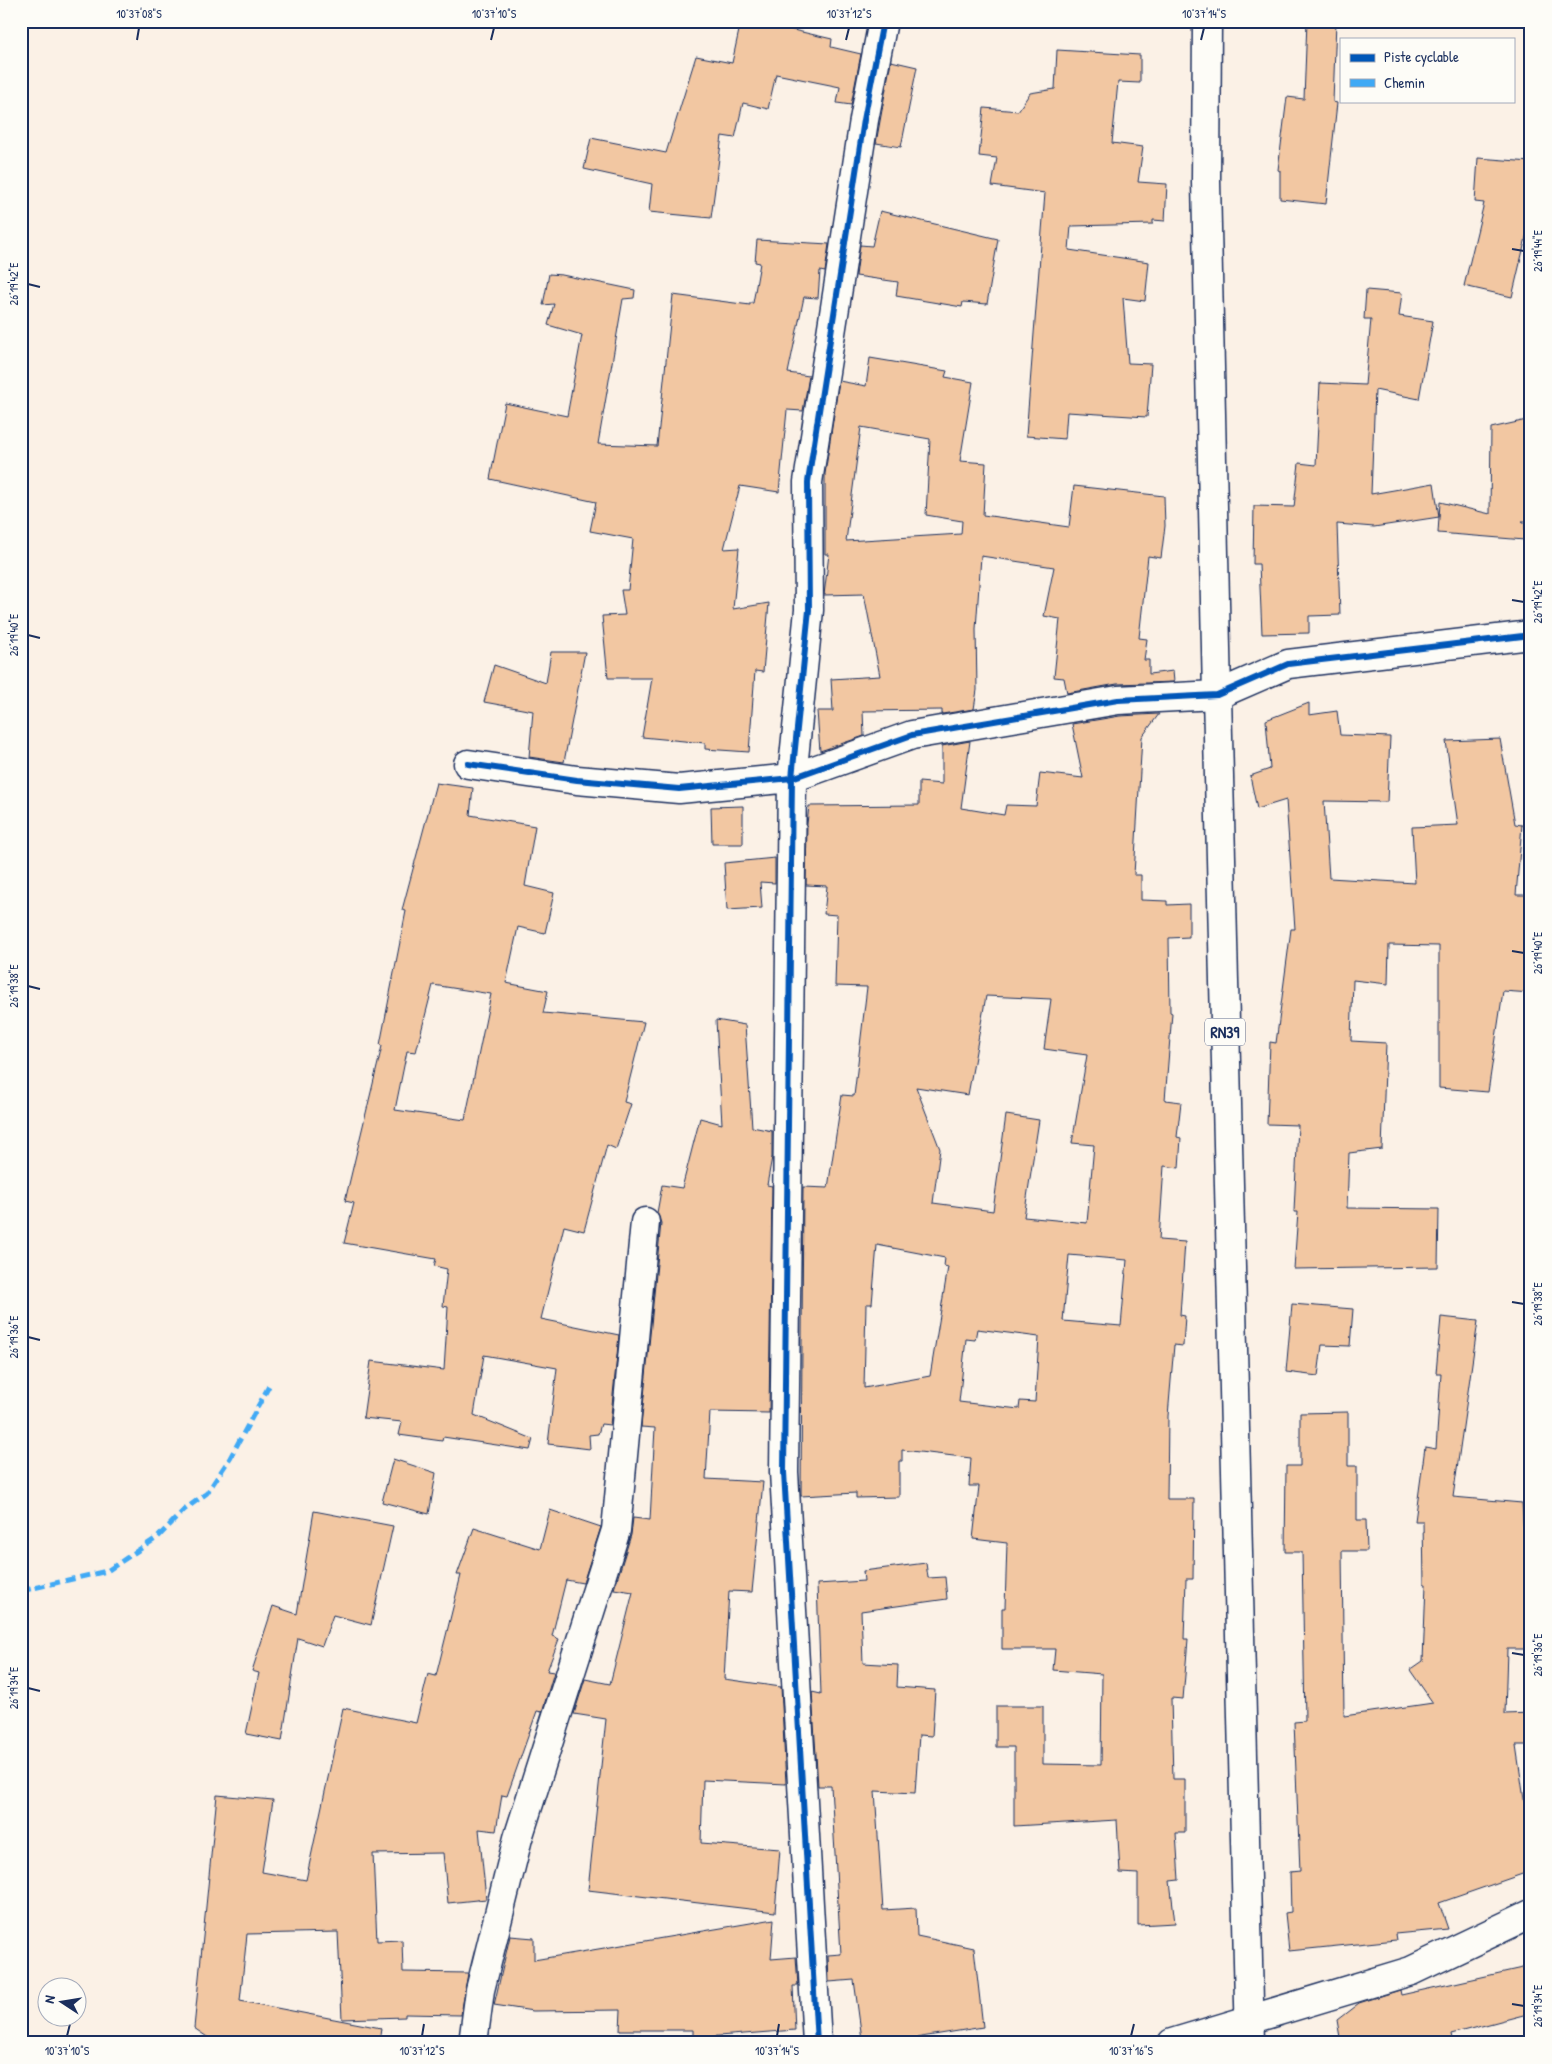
<svg xmlns="http://www.w3.org/2000/svg" width="1552" height="2064" font-family="'Patrick Hand',sans-serif">
<style>
.building{fill:#f2c7a2;stroke:#1b2f5e;fill-rule:evenodd}
.lines{fill:none;stroke-linecap:round;stroke-linejoin:round}
.minor-casing{stroke:#1b2f5e;stroke-width:31}
.highway-casing{stroke:#1b2f5e;stroke-width:31}
.minor{stroke:#fdfcf7;stroke-width:28}
.highway{stroke:#fdfcf7;stroke-width:28}
.quiet{stroke:#3fa9f5;stroke-width:5;stroke-dasharray:10 5;stroke-linecap:butt}
.cycleway-casing{stroke:#fdfcf7;stroke-width:9}
.cycleway{stroke:#0057b8;stroke-width:6}
.ticks{fill:none;stroke:#1b2f5e;stroke-width:2}
.labels{text-anchor:middle;stroke-width:4.5;stroke-linejoin:round;paint-order:stroke}
.shield{fill:#fdfcf7;stroke:#5f6c8c;stroke-width:1}
.shield-label{font-size:16px;font-weight:bold;fill:#1b2f5e}
.neatline{fill:none;stroke:#1b2f5e;stroke-width:2}
.ticks-label{font-size:12px;text-anchor:middle;fill:#1b2f5e}
</style>
<rect width="100%" height="100%" fill="#fbf1e6"/>
<filter id="ink" filterUnits="userSpaceOnUse"><feTurbulence type="fractalNoise" baseFrequency=".02" numOctaves="2"/><feDisplacementMap in="SourceGraphic" scale="10" xChannelSelector="R" yChannelSelector="G"/><feConvolveMatrix kernelMatrix="1 2 1 2 8 2 1 2 1" color-interpolation-filters="sRGB"/></filter>
<g filter="url(#ink)">
<path class="building" d="M741 21H754L832 39 831 47 861 54 851 105 837 103 840 87 776 74 768 109 743 103 735 138 722 136 711 218 649 212 652 184 584 169 591 138 666 153 696 56 732 63Z
M1307 21H1336L1333 102 1337 103 1326 204 1280 199V171L1278 170 1287 97 1304 99Z
M1057 50 1140 55V83L1118 82 1112 143 1143 147 1138 182 1167 184 1165 221 1153 220V224L1071 226 1069 250 1149 262 1145 301 1123 298 1128 363 1151 364 1147 417 1067 412 1065 439 1026 436 1045 193 992 186 997 158 979 156 984 108 1018 111 1030 93 1055 89Z
M891 61 917 67 901 147 876 143Z
M1478 158 1531 162V216L1512 297 1464 286 1484 203 1475 202Z
M880 211 998 239 987 304 963 302 962 307 896 296 898 282 856 276 860 245 872 246Z
M757 240 829 244 825 272 820 271 818 298 804 297 788 373 809 376 803 411 787 410 779 492 740 486 724 549 739 548 733 609 769 603 763 672 755 671 749 752 705 749V743L642 737 652 678H608L602 616 625 615 621 590H628L633 539 590 531 596 502 490 479 505 403 567 416 582 335 548 325 554 304 543 305 549 274 562 275 635 290 634 298 623 299 598 444 657 446 673 295 750 305V303H753L760 263 755 262Z
M1366 290 1402 293 1399 316 1433 321 1419 399 1375 390 1371 494 1434 483 1439 517 1374 527 1337 524 1340 615 1309 616V633L1262 634 1259 564H1253L1254 506 1294 507 1299 463 1316 465 1320 383 1365 385 1371 319H1364Z
M870 358 947 371 945 377 973 382 960 461 986 463 983 515 1069 527 1074 486 1164 496 1165 526 1161 558 1148 556 1139 638 1147 639 1144 660H1149V674L1173 671 1174 682 1117 684 1067 693 1064 678 1054 677 1060 619 1044 616 1054 567 981 556 976 629 977 690 974 709 942 714V710L863 711 864 736 820 751 817 711H833L831 679 880 676 864 594 824 595 829 554H825V474L839 381 866 386ZM861 427 930 439 926 515 962 521 961 534 846 541Z
M1531 419V521H1522L1525 523V540L1438 533 1440 502 1490 514 1491 428Z
M551 652H585L564 762 529 757 533 711 484 702 494 665 546 683Z
M1309 703V715L1337 711 1340 735 1390 737 1387 802 1324 801 1329 878 1415 883 1412 827 1458 825 1446 741 1500 739 1515 824 1522 825 1516 895H1531V993L1503 991 1488 1092 1439 1088V946L1389 945 1388 984 1353 980 1351 1041 1386 1043 1382 1149 1349 1153 1347 1208 1439 1209 1438 1267 1294 1269 1298 1212H1294L1298 1125 1267 1124 1270 1042 1276 1043 1291 929H1295L1286 800 1257 809 1250 776 1270 769 1266 720Z
M1159 714 1142 737 1134 875H1141V900L1167 901V905L1189 904V937L1169 938 1170 1012 1172 1013 1165 1100 1181 1102 1177 1137 1181 1138 1179 1168 1164 1166 1159 1240 1185 1242 1180 1315 1185 1316 1183 1346 1174 1345 1168 1416 1167 1499H1194L1193 1579H1186L1184 1639H1188L1183 1699 1171 1698 1173 1779H1185V1833H1176L1179 1880 1170 1881 1175 1923 1138 1925V1874L1120 1873 1117 1820 1014 1826V1747H996V1706H1043V1764L1101 1765 1102 1674 1053 1670 1055 1649H1002V1608H1005L1007 1543 973 1539 979 1486H969L971 1458 902 1450V1461H899V1497L856 1498V1493L801 1496 803 1187 828 1188 842 1095 854 1096 867 987 835 986 837 915 824 914 827 886 806 885 807 824 809 806 919 805V782L942 784V746L970 741 961 808 1004 815 1006 805 1036 806 1040 773 1083 778 1072 724 1120 716ZM986 996 1051 999 1044 1049 1087 1055 1072 1143 1094 1145 1087 1223 1024 1217 1039 1120 1006 1115 993 1211 933 1203 940 1149 916 1087 968 1095ZM877 1245 945 1258 944 1266 948 1267 930 1376 864 1388 866 1304H872ZM1069 1255 1127 1260 1121 1326 1063 1321ZM977 1329 1039 1337 1035 1402 1020 1401 1019 1409 959 1402 966 1339 975 1340Z
M436 783 473 788 470 815 535 826 525 886 554 893 545 933 518 927 506 983 548 991 543 1013 644 1022 624 1102 631 1104 616 1149 607 1145 584 1231 564 1226 541 1319 619 1335 610 1425 601 1424 598 1434 589 1435 590 1449 548 1444 557 1368 484 1355 474 1415 533 1439 530 1450 443 1437 442 1441 399 1435 402 1422 363 1418 371 1361 444 1370 448 1307 443 1306 447 1269 434 1266 436 1259 344 1243 354 1203 345 1201 382 1046 380 1045 406 911 402 910ZM433 985 491 994 465 1120 395 1110 407 1051 416 1052Z
M743 806V844H712L711 807Z
M775 858V883L760 882 762 908 727 910 724 863Z
M716 1020 745 1025 752 1127 772 1131V1157L767 1185 772 1186 769 1413 710 1412 706 1479 763 1482 752 1592 729 1591 724 1679 781 1687 786 1784 703 1780 701 1843 780 1849 775 1912 588 1890 606 1719 574 1714 585 1679 610 1684 633 1592 614 1589 631 1535 633 1518 650 1520 655 1428 641 1427 661 1223 657 1213 662 1185 682 1188 700 1118 722 1124Z
M1292 1304 1353 1309 1350 1346 1322 1345 1318 1376 1286 1372Z
M1441 1317 1478 1321 1453 1497 1522 1503 1527 1584H1531V1649H1507L1505 1714 1531 1713V1745H1516L1531 1847V1871L1439 1903 1448 1929 1395 1934 1396 1940 1289 1951 1285 1913 1291 1912 1290 1872 1300 1871 1294 1722 1305 1721 1302 1552H1285L1286 1466H1300V1413L1348 1412V1466H1357V1520H1366L1367 1551H1342L1344 1716 1433 1703 1410 1670 1423 1661 1426 1584H1424L1423 1521H1415L1425 1447 1436 1449 1441 1373H1436Z
M393 1459 436 1473 429 1514 382 1502Z
M550 1510 601 1527 583 1583 566 1580 552 1636 559 1639 547 1671 554 1672 542 1712 537 1711 507 1796 502 1795 496 1831 479 1829 486 1899 448 1903 443 1853 373 1854 377 1941 402 1940 403 1972 468 1973 461 2015 405 2014V2017L342 2019 338 1932 247 1934 240 2001 381 2028 379 2043H216L194 2028 217 1795 273 1800 262 1872 306 1880 343 1708 416 1723 428 1674 436 1676 461 1575H457L474 1528 540 1549Z
M314 1511 393 1526 371 1625 333 1615 322 1646 298 1638 282 1741 246 1734 259 1673 252 1671 273 1606 297 1614Z
M926 1563 928 1578 945 1577 947 1599 861 1611 863 1663 898 1665 897 1687 935 1690 932 1736 919 1735 915 1793 875 1791 883 1910 916 1908 917 1936 974 1948 983 2027 897 2041 862 2039 854 1980 829 1982 828 1955 841 1954 831 1786H818L812 1692 821 1694 817 1584 864 1581 863 1571Z
M774 1919 771 1959 796 1957 798 1986H793L795 2030 693 2038V2030H620L621 2010 533 2011 494 2005 510 1936 534 1938V1960Z
M1531 1966V2013L1451 2034 1453 2043H1341L1337 2020 1359 2003 1400 1990 1401 1995Z"/>
<g class="lines">
<g class="minor-casing">
<path id="minor" d="M468 764 577 780 679 789 792 778 912 735 1118 700 1217 695 1288 664 1531 635
M473 2043 480 1990 518 1838 616 1530 645 1222
M817 2043 784 1472 792 778 809 610 808 482 864 120 883 21
M1172 2043 1411 1971 1531 1914"/>
</g>
<g class="highway-casing">
<path id="highway" d="M1207 21 1206 181 1217 695 1250 2043"/>
</g>
<use href="#minor" class="minor"/>
<use href="#highway" class="highway"/>
<path class="quiet" d="M21 1591 107 1571 158 1537 184 1510 207 1493 230 1458 269 1386"/>
<g class="cycleway-casing">
<path id="cycleway" d="M468 764 577 780 679 789 792 778 912 735 1118 700 1217 695 1288 664 1531 635
M817 2043 784 1472 792 778 809 610 808 482 864 120 883 21"/>
</g>
<use href="#cycleway" class="cycleway"/>
</g>
</g>
<path class="ticks" d="M137 40 139 28M491 40 494 28M846 40 849 28M1201 40 1204 28M1512 249 1524 251M28 284 40 287M1512 600 1524 602M28 635 40 638M1512 951 1524 953M28 986 40 989M1512 1302 1524 1304M28 1337 40 1340M1512 1653 1524 1655M28 1688 40 1691M1512 2004 1524 2006M67 2036 70 2024M422 2036 424 2024M777 2036 779 2024M1131 2036 1134 2024"/>
<g class="labels">
<rect class="shield" x="1205" y="1018.5" width="40" height="27" rx="4"/>
<g class="shield-label">
<text x="1225" y="1038">RN39</text>
</g>
</g>
<rect width="1552" height="2064" fill="none" stroke="#fdfcf7" stroke-width="55"/>
<rect x="1340" y="38" width="175" height="65" fill="#fdfcf7" stroke="#a3aaba"/>
<rect x="1350" y="54" width="25" height="8" fill="#0057b8" stroke="#a3aaba"/>
<text x="1384" y="62" font-size="15" fill="#1b2f5e">Piste cyclable</text>
<rect x="1350" y="79" width="25" height="8" fill="#3fa9f5" stroke="#a3aaba"/>
<text x="1384" y="88" font-size="15" fill="#1b2f5e">Chemin</text>
<g transform="translate(62 2002) rotate(282)"><circle r="24" fill="#fdfcf7" stroke="#a3aaba"/>
<path d="M0-4L9 19L0 12L-9 19Z" fill="#1b2f5e"/>
<text y="-8" font-size="14" font-weight="bold" text-anchor="middle" fill="#1b2f5e">N</text>
</g>
<rect x="28" y="28" width="1496" height="2008" class="neatline"/>
<g class="ticks-label">
<text x="139" y="18">10°37'08"S</text>
<text x="494" y="18">10°37'10"S</text>
<text x="849" y="18">10°37'12"S</text>
<text x="1204" y="18">10°37'14"S</text>
<text transform="translate(1538 251) rotate(-90)" y="4">26°19'44"E</text>
<text transform="translate(14 284) rotate(-90)" y="4">26°19'42"E</text>
<text transform="translate(1538 602) rotate(-90)" y="4">26°19'42"E</text>
<text transform="translate(14 635) rotate(-90)" y="4">26°19'40"E</text>
<text transform="translate(1538 953) rotate(-90)" y="4">26°19'40"E</text>
<text transform="translate(14 986) rotate(-90)" y="4">26°19'38"E</text>
<text transform="translate(1538 1304) rotate(-90)" y="4">26°19'38"E</text>
<text transform="translate(14 1337) rotate(-90)" y="4">26°19'36"E</text>
<text transform="translate(1538 1655) rotate(-90)" y="4">26°19'36"E</text>
<text transform="translate(14 1688) rotate(-90)" y="4">26°19'34"E</text>
<text transform="translate(1538 2006) rotate(-90)" y="4">26°19'34"E</text>
<text x="67" y="2055">10°37'10"S</text>
<text x="422" y="2055">10°37'12"S</text>
<text x="777" y="2055">10°37'14"S</text>
<text x="1131" y="2055">10°37'16"S</text>
</g>
</svg>
